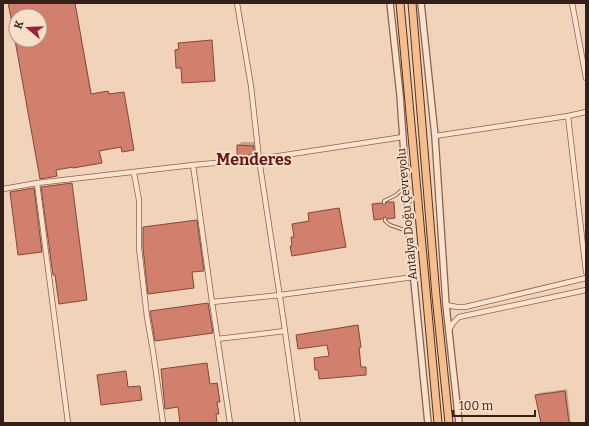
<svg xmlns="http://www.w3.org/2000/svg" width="589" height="426" font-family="Bitter,serif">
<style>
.shadow{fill:#0003}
.building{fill:#d0806d;stroke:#874638}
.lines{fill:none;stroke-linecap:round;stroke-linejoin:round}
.service-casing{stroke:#876353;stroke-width:4}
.minor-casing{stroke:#876353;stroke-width:6}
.tertiary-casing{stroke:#876353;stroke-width:8}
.primary-casing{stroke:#533329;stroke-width:9}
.service{stroke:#fbe2cc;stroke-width:2}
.minor{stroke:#fbe2cc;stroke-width:4.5}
.tertiary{stroke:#fbe2cc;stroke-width:5.5}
.primary{stroke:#f7be8d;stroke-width:7}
.labels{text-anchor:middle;stroke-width:4;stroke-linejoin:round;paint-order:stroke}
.street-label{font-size:12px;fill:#352019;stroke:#f7dfc9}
.district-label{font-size:16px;font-weight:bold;fill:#631718;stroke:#f7dfc9}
</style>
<rect width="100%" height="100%" fill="#f0d3b9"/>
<path class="shadow" d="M9 3H75L92 95 109 92V94L124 92 133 149 122 146 100 150 102 162 56 169V175L16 40H40V16H16V40Z
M212 40 215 80 182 67 176 50 180 49V43Z
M242 142H257L256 150 253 154 238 145Z
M34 188 42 251 11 192Z
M340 208 345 246H293L292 237H295L310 221 309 213Z
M197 220 204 269 192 271 194 287 144 227Z
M358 325 361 346 360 347 361 368 366 367V374L315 358 330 356 328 343 297 335Z
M207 363 210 384 218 383 220 400 217 401 219 413H216L217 423H176L181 422 179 406 163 369Z
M567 389 571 423H541L536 396 539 393Z
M367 422V423H353Z"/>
<path class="building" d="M8 3H75L91 94 108 91 109 94 124 92 134 150 122 152 121 147 99 151 102 163 73 168V167L56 170 57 176 40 179 15 40H40V16H16V33H14Z
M212 40 215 81 182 83 181 68H176L175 50 179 49 178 43Z
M237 145 254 146 253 155H237Z
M72 183 87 300 59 304 55 275H53L41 187Z
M34 188 42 252 18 255 10 192Z
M387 202H394L395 218 387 219 385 217 382 219 374 220 372 204 382 203 384 205Z
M339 208 346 247 292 256 290 246H292L291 237H294L292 224 309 221 308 213Z
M197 220 204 271 192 272 194 288 148 294 143 248V227Z
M208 303 213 333 155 341 150 311Z
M358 325 361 347 359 348 361 367H366V375L319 379 318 370H315L314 358 329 356 327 345 298 349 296 335Z
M207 363 210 384 217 383 220 402H217L219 414H216L217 423H180L178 407 165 409 161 369Z
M126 371 128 387 140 386 142 400 101 405 97 375Z
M565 391 569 423H541L535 395Z"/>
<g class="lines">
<g class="service-casing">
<path id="service" d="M384 203V201L396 195 406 186
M385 219V221L390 225 407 231"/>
</g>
<g class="minor-casing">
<path id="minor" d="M237 3 251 86 259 159 283 317 298 423
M572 3 586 78
M568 116 586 272
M435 136 568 116 586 112
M193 165 212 302 230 423
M134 173 139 200V248L147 317 153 351 163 423
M37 183 68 423
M3 189 37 183 193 165 259 159 403 137
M212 302 280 295 414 277
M446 305 457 307H465L586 278
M449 330 453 323 459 317 586 290
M217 339 285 331"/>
</g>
<g class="tertiary-casing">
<path id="tertiary" d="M390 3 400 95 410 241 428 423
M421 3 435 136 446 305 459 423"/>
</g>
<g class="primary-casing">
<path id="primary" d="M400 3 438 423
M412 3 436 296 449 423"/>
</g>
<use href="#service" class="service"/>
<use href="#minor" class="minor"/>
<use href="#tertiary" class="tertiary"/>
<use href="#primary" class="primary"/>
</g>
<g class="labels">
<g class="street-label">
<text transform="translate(407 214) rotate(-95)" y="4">Antalya Doğu Çevreyolu</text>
</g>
<g class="district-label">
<text x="254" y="165">Menderes</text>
</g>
</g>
<rect width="589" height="426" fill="none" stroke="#352019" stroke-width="8"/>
<g transform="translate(28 28) rotate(289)"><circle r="19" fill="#f7dfc9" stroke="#a99383"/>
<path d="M0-3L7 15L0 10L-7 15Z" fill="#98213c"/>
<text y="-6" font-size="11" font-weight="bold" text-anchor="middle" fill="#352019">K</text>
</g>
<path d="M453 410v6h82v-6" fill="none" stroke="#352019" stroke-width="2"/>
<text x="459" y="410" font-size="12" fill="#352019" stroke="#f7dfc9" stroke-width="3" paint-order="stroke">100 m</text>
</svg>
